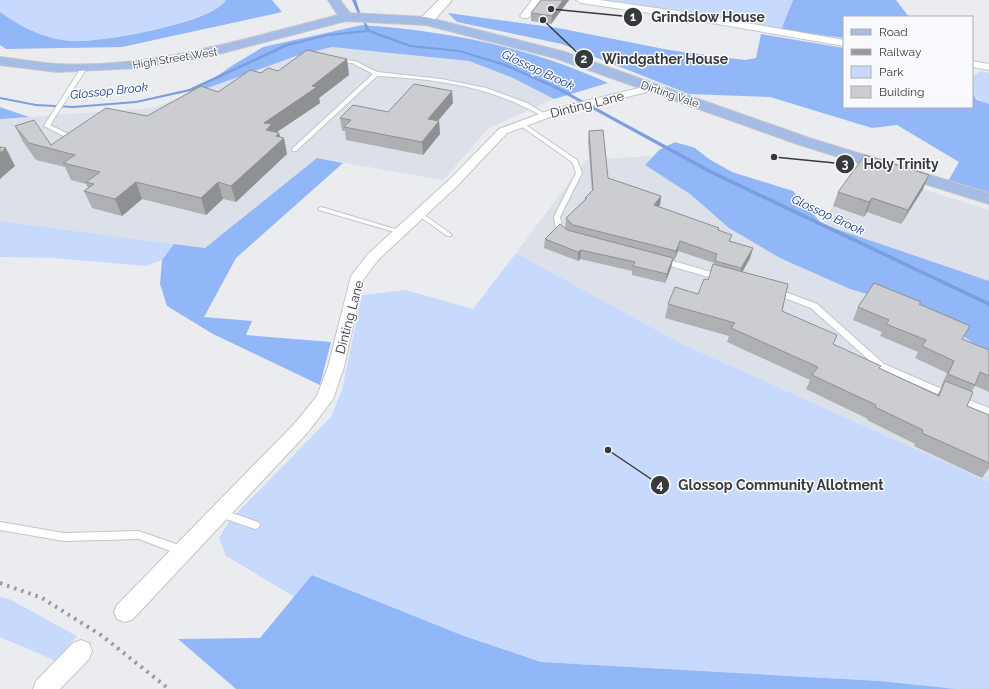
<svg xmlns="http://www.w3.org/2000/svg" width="989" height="689" font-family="Raleway,sans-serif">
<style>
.built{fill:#dbe0e9}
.green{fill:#c7dafd}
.forest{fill:#91b7f9}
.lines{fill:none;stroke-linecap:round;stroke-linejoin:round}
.stream{fill:#7a9edf;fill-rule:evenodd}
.lane-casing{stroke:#c3c5c8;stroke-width:2}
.street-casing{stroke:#c3c5c8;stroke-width:2}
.secondary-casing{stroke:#c3c5c8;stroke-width:2}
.primary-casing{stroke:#c7c8c8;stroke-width:2}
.lane{fill:#fff;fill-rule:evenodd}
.street{fill:#fff;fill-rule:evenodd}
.secondary{fill:#fff;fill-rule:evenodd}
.primary{fill:#a4bce6;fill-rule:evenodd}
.rail{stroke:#989a9d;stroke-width:4;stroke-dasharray:2.5 5;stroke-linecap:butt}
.wall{fill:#afb0b3}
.shaded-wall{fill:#8e9092}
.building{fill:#cbcdd0;stroke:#8e9092}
.labels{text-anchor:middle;stroke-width:3;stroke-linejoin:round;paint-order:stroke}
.far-street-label{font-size:11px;fill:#38393a;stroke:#f8fafd}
.far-water-label{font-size:12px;font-style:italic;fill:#153d88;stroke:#f8fafd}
.street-label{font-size:13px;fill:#38393a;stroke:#f8fafd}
.leader{fill:none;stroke:#38393a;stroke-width:1.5}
.callout-dot{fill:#38393a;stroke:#f8fafd;stroke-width:1.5}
.mark-label{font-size:12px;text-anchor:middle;font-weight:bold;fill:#fff}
.callout-label{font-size:14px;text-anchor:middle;font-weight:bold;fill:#38393a;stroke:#f8fafd;stroke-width:3;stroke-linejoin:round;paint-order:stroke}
</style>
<rect width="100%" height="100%" fill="#eaecf0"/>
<path class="built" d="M332 47 469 61 513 78 554 99 489 128 443 180 317 158 205 248 0 221V119L152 108 296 56Z
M652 156 645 165 690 194 729 228 850 289 928 312 989 354V482L680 343 516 253 586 160Z
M859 169 989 210V281L822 224 833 206Z"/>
<path class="green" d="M0 0H226C213 22 99 43 73 41 46 40 21 27 0 12Z
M602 0H793L781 30Z
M980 71 989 73V104C971 98 972 94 972 77Z
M0 221 174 244 162 260 146 266 54 258 0 257Z
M516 253 680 343 989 482V689H956L880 681 541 662 464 636 313 575 295 597 226 556 219 538 230 520 331 417 342 390 362 295 406 290 473 309Z
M0 597 9 599 77 636 56 661 0 637Z"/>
<path class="forest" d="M226 0H272L282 12 122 47 6 49 0 45V12C21 27 46 40 73 41 99 43 213 23 226 0Z
M793 0H896L909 17H844V38L781 30Z
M448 13 558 28 669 50 745 60 756 58 761 34 844 48V107H972V93L977 100 989 104V196L947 183 959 162 897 125 872 128 770 97 689 94 562 44 457 22Z
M362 25C447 31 530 47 608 83L554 99 513 78 469 61 332 47 296 56 191 94 233 65 263 47Z
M0 107 29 117 0 119Z
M675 142 695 148 709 159 732 172 793 191 822 224 989 281V354L928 312 850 289 780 258 729 228 690 194 645 165 659 150Z
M317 158 343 163 236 258 204 317 252 321 246 335 331 342 320 385 213 334 167 306 160 284 162 260 174 244 205 248Z
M312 575 464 636 541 662 880 681 956 689H236L178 639 260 638Z"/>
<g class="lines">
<path class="stream" d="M352 0H356L361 15 358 14Z
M363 21H365L370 30 411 45 459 50 506 64 556 86 713 171 989 302V306L709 173 554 88 504 66 459 52 410 47 368 32 328 36 288 46 191 91 136 103 73 108 36 106 0 99V97L36 104 73 106 136 101 189 89 286 44 328 34 366 30Z"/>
<g class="lane-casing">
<path id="lane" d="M337 59 355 61 377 72 441 79 486 88 527 103 547 115 542 116C489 86 438 79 377 76L296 151H292V149L373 74 352 63 335 62V60Z
M84 66 87 68 50 125 76 138V140L74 141 44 126 81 68Z
M520 121 577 160 582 173 560 217 562 227 567 232 566 233C556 235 555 225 554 217L576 173 572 162 518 124V122Z
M321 207 402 231 403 232 402 233H398L319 210 318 209Z
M420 212 451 234 452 235 451 236H447L418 215V213Z
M660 259H666L722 275 723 277 722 279H716L660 263 659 261Z
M774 290H780L817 304 884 364 951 393 952 395 951 397H945L878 368 811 308 774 294 773 292Z
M959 396 989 408V415L956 401 955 399 956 397Z
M220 509 258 522 260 525 258 528 255 529 217 516 215 513 217 510Z
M0 522 64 533 139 531 187 548 188 551 187 554 183 556 139 539 64 541 0 530Z"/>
</g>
<g class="street-casing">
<path id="street" d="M532 0H542L528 18H522L520 16Z
M576 0H600L677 11 844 40V46L677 17 581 3Z
M972 61 989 64V70L972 67Z
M651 85 656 88 655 90 558 114 507 133 457 186 378 260 363 280 344 367 333 399 308 432 133 619 125 622 117 619 114 612 117 605 296 422 317 396 328 367 351 276 368 254 449 180 499 129 550 110Z
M81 640 89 643 92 651 89 659 60 689H33L36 681 73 643Z"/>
</g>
<g class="secondary-casing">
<path id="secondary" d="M439 0H452L431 24H421L420 21 421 18Z"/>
</g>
<g class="primary-casing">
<path id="primary" d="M328 0H340L350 13 426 17 565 52 809 138 989 193V204L797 144 555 58 426 25 346 21 207 57 138 68 57 72 0 65V57C19 59 38 63 57 64 153 69 247 38 338 15Z"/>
</g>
<use href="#lane" class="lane"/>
<use href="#street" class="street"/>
<use href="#secondary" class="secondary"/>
<use href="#primary" class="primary"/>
<path class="rail" d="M0 583 42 598 101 635 169 689"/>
</g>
<path class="wall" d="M541 0H569L551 24 531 21V13Z
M347 59 349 75 319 98 320 103 277 132 279 133 280 137 287 154 236 202 223 199 206 215 142 199 122 216 92 208 84 191 88 188 86 184 71 180 65 167 36 160 23 142 15 126 51 145 147 116 218 92 261 73Z
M453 103 438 121H439L440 134 423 155 346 140 345 131H342L340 118Z
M589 131 608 178 661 196 660 205 659 207 719 231 732 235 730 241 753 248 750 258 742 272 782 311 833 344 880 369 937 395 942 387 941 386 947 373 915 358 918 352 880 336 882 332 853 320 858 307 920 304 962 339 989 350V392L975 386 971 392 967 406 989 415V468L982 478 914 446 915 444 867 420 868 419 806 389 810 380 727 342 729 336 665 318 668 304 698 294 708 280 714 263 678 251 674 261H673L671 268 665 283 632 275V271L580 259 578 261 544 248 545 239 568 231 565 228 566 218 585 200V198L592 191 588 141Z
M923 189 901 224 867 212 864 217 833 206 838 192Z"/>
<path class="shaded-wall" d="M563 0H569L551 24 552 16Z
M347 59 349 75 319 98 320 103 274 134 270 146 264 123Z
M452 91 453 103 429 131 428 119Z
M439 121 440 134 423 155 422 142Z
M279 133 281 140 284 138 287 154 236 202 231 186 276 136Z
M6 148 15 166 0 179V153Z
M929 175 923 189 901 224 908 210Z
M136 182 142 199 122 216 115 199Z
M218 182 223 199 206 215 201 198Z
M661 196 660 205 652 215 654 205Z
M872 198 867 212 864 217 869 202Z
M680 241 678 251 674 261 676 251Z
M753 248 750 258 739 278 741 268Z
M581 250 580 259 578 261V252Z
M673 258 671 268 665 283 667 274Z"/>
<path class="building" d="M541 0H563L552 16 531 13Z
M307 50 347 59 312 86 317 87 264 123 272 124 266 130 279 133 276 136 284 138 231 186 218 182 201 198 136 182 115 199 84 191 94 184 86 182 100 172 63 163 75 155 29 143 15 126 34 120 51 145 106 108 147 116 201 86 218 92 250 70 261 73 268 68 278 71Z
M414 84 452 91 428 119 439 121 422 142 344 127 351 120 340 118 353 105 388 112Z
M603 130 608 178 661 196 654 205 719 228 718 230 732 235 729 241 753 248 741 268 715 261 717 254 680 241 676 251 573 225 566 218 587 198H585L593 190 589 131Z
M0 147 6 148 0 153Z
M865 155 929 175 908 210 872 198 869 202 838 192Z
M560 224 567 230 673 258 667 274 633 266 635 262 581 250 578 252 545 239Z
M713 264 788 284 782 311 837 335 833 344 881 366 879 368 939 396 945 381 973 392 967 406 989 415V463L922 433 923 430 875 407 876 405 812 375 818 367 731 328 735 323 668 304 675 287 698 294 704 279 708 280Z
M874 283 921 302 919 304 970 326 962 339 989 350V376L980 372 975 385 948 374 954 361 922 346 926 340 886 324 889 320 858 307Z"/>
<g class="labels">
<g class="far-street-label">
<text transform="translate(175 58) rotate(-9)" y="4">High Street West</text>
<text transform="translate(670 94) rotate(19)" y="4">Dinting Vale</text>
</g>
<g class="far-water-label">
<text transform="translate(538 70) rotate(25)" y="4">Glossop Brook</text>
<text transform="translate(109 91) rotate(-6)" y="4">Glossop Brook</text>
<text transform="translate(828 215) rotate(25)" y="4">Glossop Brook</text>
</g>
<g class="street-label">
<text transform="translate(587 104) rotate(-14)" y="5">Dinting Lane</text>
<text transform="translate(349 317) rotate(-75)" y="5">Dinting Lane</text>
</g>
</g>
<path class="leader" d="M551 9L633 17M543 20L584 59M774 157L845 164M608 450L660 485"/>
<g class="callout-dot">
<circle cx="551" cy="9" r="4"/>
<circle cx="543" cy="20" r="4"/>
<circle cx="774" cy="157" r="4"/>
<circle cx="608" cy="450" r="4"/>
<circle cx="633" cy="17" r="10"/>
<circle cx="584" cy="59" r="10"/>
<circle cx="845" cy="164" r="10"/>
<circle cx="660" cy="485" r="10"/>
</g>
<g class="mark-label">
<text x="633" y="21">1</text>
<text x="584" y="63">2</text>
<text x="845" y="168">3</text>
<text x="660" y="489">4</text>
</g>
<g class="callout-label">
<text x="708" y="22">Grindslow House</text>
<text x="665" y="64">Windgather House</text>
<text x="901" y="169">Holy Trinity</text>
<text x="781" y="490">Glossop Community Allotment</text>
</g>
<rect x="843" y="16" width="130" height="92" fill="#f8fafd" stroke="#abadaf"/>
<rect x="851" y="29" width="20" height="6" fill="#a4bce6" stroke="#abadaf"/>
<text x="879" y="36" font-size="12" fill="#38393a">Road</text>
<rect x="851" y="49" width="20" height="6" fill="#989a9d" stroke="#abadaf"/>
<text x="879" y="56" font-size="12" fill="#38393a">Railway</text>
<rect x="851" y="66" width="20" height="12" fill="#c7dafd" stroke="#abadaf"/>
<text x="879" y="76" font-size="12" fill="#38393a">Park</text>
<rect x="851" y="86" width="20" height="12" fill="#cbcdd0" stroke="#abadaf"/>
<text x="879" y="96" font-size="12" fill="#38393a">Building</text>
</svg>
